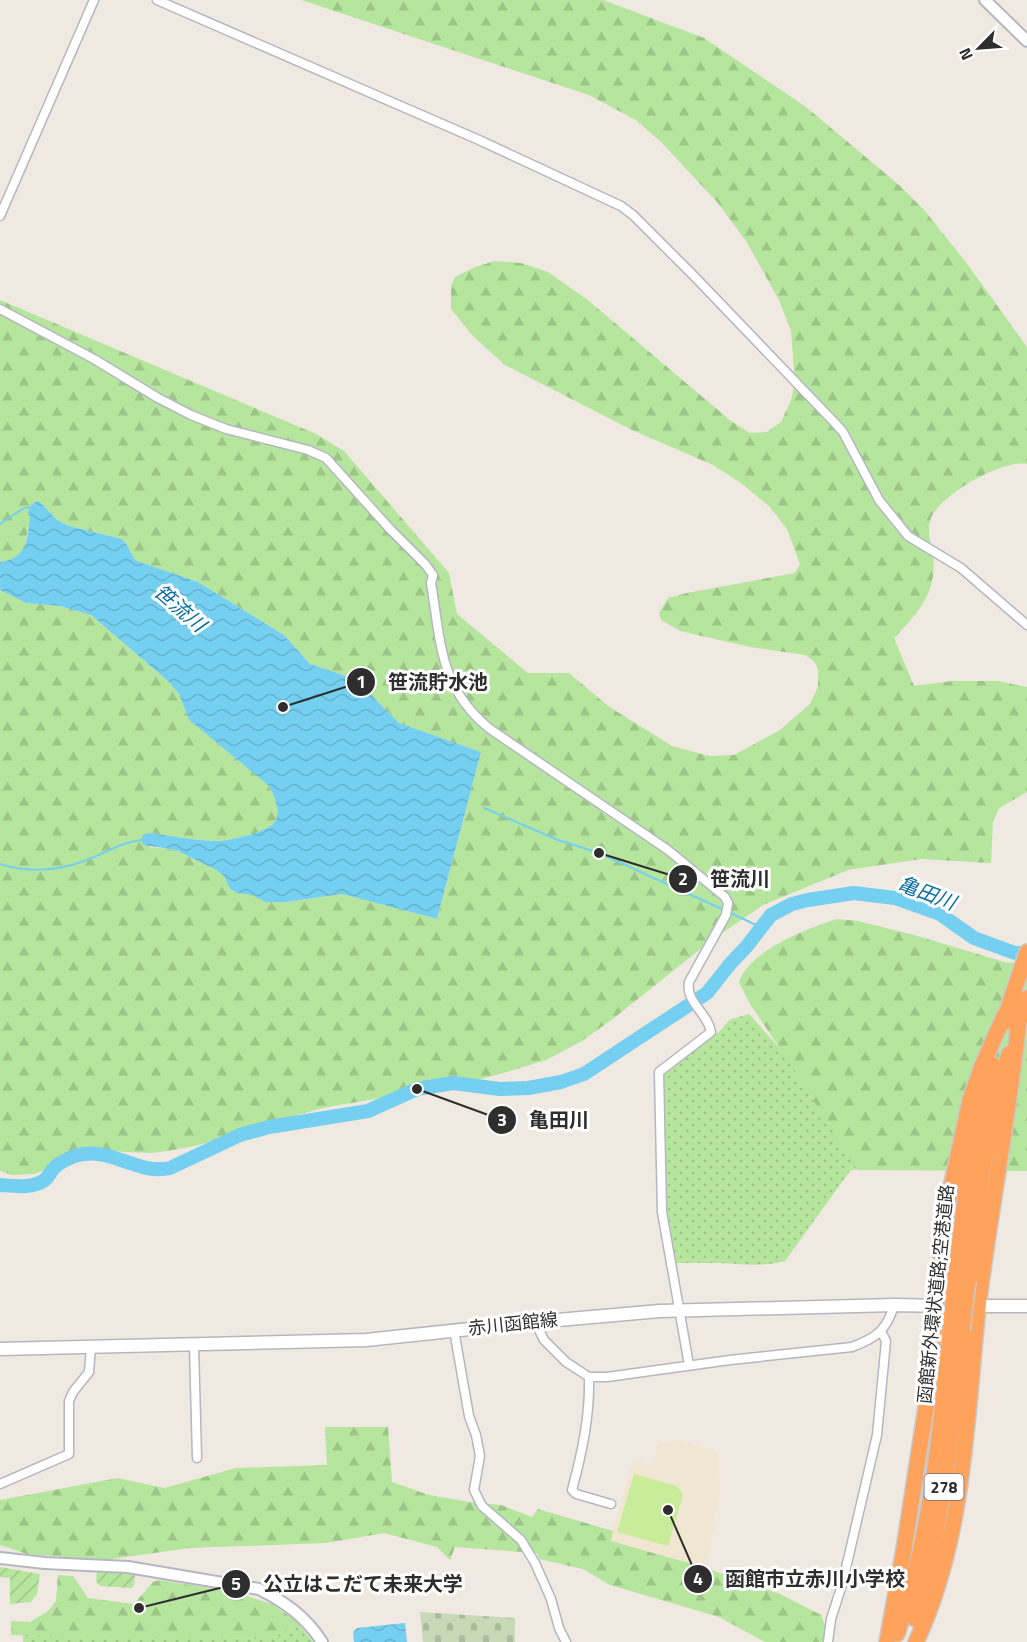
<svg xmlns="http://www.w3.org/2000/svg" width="1027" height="1642" font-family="'Titillium Web','Noto Sans JP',sans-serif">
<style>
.education{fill:#f0e6d1}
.grass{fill:url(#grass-dots)}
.forest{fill:url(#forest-firs)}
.cemetery{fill:url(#cemetery-stones)}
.garden{fill:url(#garden-furrows)}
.pitch{fill:#c9ec9a}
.water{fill:url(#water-waves)}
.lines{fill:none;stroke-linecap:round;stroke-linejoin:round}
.stream{stroke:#75cff0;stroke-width:2}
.river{stroke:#75cff0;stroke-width:14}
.minor-casing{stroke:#b4b7c1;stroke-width:11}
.tertiary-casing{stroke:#b4b7c1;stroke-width:14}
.secondary-casing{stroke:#b4b7c1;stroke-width:15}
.motorway-casing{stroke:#c9c9c9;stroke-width:18}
.minor{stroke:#fff;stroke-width:8}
.tertiary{stroke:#fff;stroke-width:10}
.secondary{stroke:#fff;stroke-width:12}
.motorway{stroke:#ffa35c;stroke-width:15}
.motorway-bridge-casing{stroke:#c9c9c9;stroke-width:18;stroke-linecap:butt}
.motorway-bridge{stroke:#ffa35c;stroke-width:15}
.labels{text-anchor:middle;stroke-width:6;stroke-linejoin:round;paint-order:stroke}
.shield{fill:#fff;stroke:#6d6d6d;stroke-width:1.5}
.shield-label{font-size:16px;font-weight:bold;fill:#2e2e2e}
.street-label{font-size:18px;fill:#2e2e2e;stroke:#fff}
.water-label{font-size:20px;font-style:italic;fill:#0d6fa3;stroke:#fff}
.leader{fill:none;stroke:#2e2e2e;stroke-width:2}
.callout-dot{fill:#2e2e2e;stroke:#fff;stroke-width:2}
.mark-label{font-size:18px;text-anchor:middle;font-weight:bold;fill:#fff}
.callout-label{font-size:20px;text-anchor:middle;font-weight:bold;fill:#2e2e2e;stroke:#fff;stroke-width:6;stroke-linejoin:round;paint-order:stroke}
</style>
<defs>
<pattern id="grass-dots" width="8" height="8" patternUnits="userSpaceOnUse" patternTransform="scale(1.5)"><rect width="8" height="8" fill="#b6e59e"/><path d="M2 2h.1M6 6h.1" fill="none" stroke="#9dc588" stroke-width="1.8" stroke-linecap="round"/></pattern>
<pattern id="forest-firs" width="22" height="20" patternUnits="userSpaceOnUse" patternTransform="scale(1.5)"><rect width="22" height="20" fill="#b6e59e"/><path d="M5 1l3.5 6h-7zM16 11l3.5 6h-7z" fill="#9dc588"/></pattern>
<pattern id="cemetery-stones" width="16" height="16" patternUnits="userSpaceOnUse" patternTransform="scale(1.5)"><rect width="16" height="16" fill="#c8d9b8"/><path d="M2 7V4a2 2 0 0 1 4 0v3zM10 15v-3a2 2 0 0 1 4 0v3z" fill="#acbb9e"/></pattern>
<pattern id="garden-furrows" width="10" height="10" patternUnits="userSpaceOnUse" patternTransform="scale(1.5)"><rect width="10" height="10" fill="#b6e59e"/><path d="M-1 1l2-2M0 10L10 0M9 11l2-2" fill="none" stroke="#9dc588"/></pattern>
<pattern id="water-waves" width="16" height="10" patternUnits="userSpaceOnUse" patternTransform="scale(1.5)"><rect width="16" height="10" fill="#75cff0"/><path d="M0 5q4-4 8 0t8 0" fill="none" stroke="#66b2ce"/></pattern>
</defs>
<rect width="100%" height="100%" fill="#efe9e1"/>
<path class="education" d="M678 1440 718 1452 720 1489 706 1568 610 1541 634 1459 652 1466 658 1444Z"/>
<path class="grass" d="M749 1014 881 1161 850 1171 785 1261C757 1268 740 1263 713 1263 700 1263 687 1263 675 1263L666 1213 663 1073 720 1031 729 1020Z
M296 1621 313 1642H23V1634L273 1639Z"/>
<path class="forest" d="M301 0H603L704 38 806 107 899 185 925 211 965 261 1027 347V464C1002 459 940 495 931 518 926 531 931 542 933 554 938 592 918 613 894 638L914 686 952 681H998L1027 687V792L999 808 993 821 991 863 921 859 848 870 763 905 708 943 614 1018 582 1041 546 1060 507 1072 455 1086 327 1107 260 1125 199 1145 173 1150 152 1153 106 1151 86 1155 34 1174 12 1175 0 1171V590L26 603 60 606 91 615 169 682 179 694 189 720 268 785C274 794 283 814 273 824 263 833 232 840 219 841 200 842 169 835 149 833L150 847 176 850 216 870 224 876 230 889 237 893 252 895 267 902H286L342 894 437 919 481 752 399 723 355 679 310 664 284 635 198 582 137 561C129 554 130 546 122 539L69 526 57 520 39 501C36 507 31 512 30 519 24 542 30 558 0 562V300L316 434 344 451 449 573 457 614 528 673H569L608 706 672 746 709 756 734 755 780 730 810 704 818 687V669L814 661 805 655 750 647 680 631 661 620 659 613 668 598 687 593 795 573 800 564 787 529 769 506 741 483 713 465 632 430 505 365 472 335 451 309V285L455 277 475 267 495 261 521 263 548 272 589 301 731 421 750 433 767 432 781 422 791 400 795 383 791 331 779 300 746 241 718 203 662 143 636 120 589 95Z
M837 919 858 921 914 935 1008 963 1027 960V1171L857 1170 797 1074 750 1004 739 982C751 949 807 929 837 919Z
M325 1427H388L392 1482 429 1495 469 1502 501 1505 532 1517 538 1509 613 1531 611 1541 706 1568 780 1594 821 1615 832 1642H765L719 1617 610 1585 583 1569 539 1559 537 1553 455 1547 450 1560 437 1547 384 1533 326 1543 190 1548 104 1560 27 1554 0 1545V1500L118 1478 164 1488 236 1468 327 1465Z
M58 1575 73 1576 88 1598 134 1604 153 1582 159 1580 234 1592 272 1604 296 1621 273 1639 11 1635V1621L30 1622 48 1611 56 1601Z"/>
<path class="cemetery" d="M420 1612 515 1618V1642H423Z"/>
<path class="garden" d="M0 1567 40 1574 37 1594 31 1602 10 1604V1578L0 1577Z
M97 1571 133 1572 135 1575 134 1586 131 1588 100 1586 96 1581Z"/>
<path class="pitch" d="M634 1474 677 1486 683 1495 668 1546 617 1532Z"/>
<path class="water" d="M39 501 57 520 69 526 122 539C130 546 129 554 137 561L198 582 284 635 310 664 355 679 399 723 481 752 437 919 342 894 286 902H266L252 895 237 893 230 889 224 876 216 870 176 850 144 845 141 840 143 835 149 833C169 835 200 842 219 841 232 840 263 833 273 824 283 814 274 794 268 785L189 720 179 694 169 682 91 615 60 606 26 603 0 590V562C28 558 27 540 30 516L28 513C30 505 32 503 39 501Z
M405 1623 407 1642H354L353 1632 357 1628Z"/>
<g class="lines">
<path class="stream" d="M0 524 24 508 29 507 31 509
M484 808 558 840 599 853 724 910
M0 864C23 872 52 871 75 864 98 858 117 843 141 840
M729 912 760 927"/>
<path class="river" d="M0 1185C14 1186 34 1189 46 1179 49 1176 51 1171 54 1168 61 1161 75 1155 84 1154 115 1150 139 1175 170 1168L240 1135 269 1127 368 1111 417 1089 453 1083 500 1089 528 1088 561 1082 584 1074 707 993 730 964 747 946 771 915 792 904 808 900 854 893 895 898 940 914 974 938 1015 953H1027"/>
<g class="minor-casing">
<path id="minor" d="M157 0 479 140 621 206 633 215 694 276 834 422 843 432 879 500 908 536 961 568 1027 625
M0 216 94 0
M0 309 94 359 158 398 191 415 226 429 308 450 326 458 390 529 425 564 433 575 431 583C441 642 439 688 490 729L668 850 725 897 728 903 726 915 689 982C685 1002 708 1013 711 1032L659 1072 662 1212 689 1365
M535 1322 544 1340 566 1362 589 1377H607L730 1360 852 1347C876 1338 887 1330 894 1305
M454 1330 469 1416 476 1435 480 1456 474 1490 482 1506 521 1540 535 1563 551 1599 559 1628 566 1642
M194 1345 197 1458
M589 1377C590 1416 582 1453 572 1490L576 1494 611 1504
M0 1484 69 1454V1401L73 1392 89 1372 91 1347
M828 1642 831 1619 842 1585 877 1435 886 1341 881 1331"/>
</g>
<g class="tertiary-casing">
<path id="tertiary" d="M985 0 1027 41
M0 1558 45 1563 128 1567 259 1589C285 1602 306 1617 322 1642"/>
</g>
<g class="secondary-casing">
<path id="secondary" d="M972 1306H1027
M0 1349 366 1340 535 1322 660 1311 894 1305 945 1306"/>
</g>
<g class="motorway-casing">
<path id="motorway" d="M1003 1023 1027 952
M1017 1028 1027 998
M968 1281C978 1204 985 1128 1009 1054
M954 1285 971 1153 992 1064
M915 1619C943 1525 952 1427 962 1330
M897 1634C931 1537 940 1434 950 1333
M887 1642 904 1549 927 1401 943 1236 949 1197 970 1100 982 1066 1004 1016
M916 1642C966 1535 966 1414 979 1299 991 1206 1009 1114 1019 1020"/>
</g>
<use href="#minor" class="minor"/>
<use href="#tertiary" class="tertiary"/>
<use href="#secondary" class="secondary"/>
<use href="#motorway" class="motorway"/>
<g class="motorway-bridge-casing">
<path id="motorway-bridge" d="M962 1330 968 1281
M950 1333 954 1285"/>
</g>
<use href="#motorway-bridge" class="motorway-bridge"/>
</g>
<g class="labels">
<rect class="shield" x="924.5" y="1474" width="39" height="26" rx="4.5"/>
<g class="shield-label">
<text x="944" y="1493">278</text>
</g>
<g class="street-label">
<text transform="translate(936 1294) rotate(-84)" y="6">函館新外環状道路;空港道路</text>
<text transform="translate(513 1324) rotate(-6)" y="6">赤川函館線</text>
</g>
<g class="water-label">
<text transform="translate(180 608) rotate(41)" y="7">笹流川</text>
<text transform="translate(927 893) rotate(21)" y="7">亀田川</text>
</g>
</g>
<path class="leader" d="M283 707L361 682M599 853L683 879M417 1089L502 1120M668 1510L698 1579M139 1608L236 1584"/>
<g class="callout-dot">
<circle cx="283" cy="707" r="6"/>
<circle cx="599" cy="853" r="6"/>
<circle cx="417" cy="1089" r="6"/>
<circle cx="668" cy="1510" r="6"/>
<circle cx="139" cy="1608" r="6"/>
<circle cx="361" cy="682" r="15"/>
<circle cx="683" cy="879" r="15"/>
<circle cx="502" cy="1120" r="15"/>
<circle cx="698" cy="1579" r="15"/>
<circle cx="236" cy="1584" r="15"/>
</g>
<g class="mark-label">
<text x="361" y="688">1</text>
<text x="683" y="885">2</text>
<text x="502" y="1126">3</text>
<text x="698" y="1585">4</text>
<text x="236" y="1590">5</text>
</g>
<g class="callout-label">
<text x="438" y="689">笹流貯水池</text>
<text x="740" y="886">笹流川</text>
<text x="559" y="1127">亀田川</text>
<text x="815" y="1586">函館市立赤川小学校</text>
<text x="363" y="1591">公立はこだて未来大学</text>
</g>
<g transform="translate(979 48) rotate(245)" stroke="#ffffff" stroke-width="4.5" paint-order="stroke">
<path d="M0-4.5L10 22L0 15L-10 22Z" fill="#2e2e2e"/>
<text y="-9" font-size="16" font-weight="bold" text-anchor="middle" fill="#2e2e2e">N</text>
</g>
</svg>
